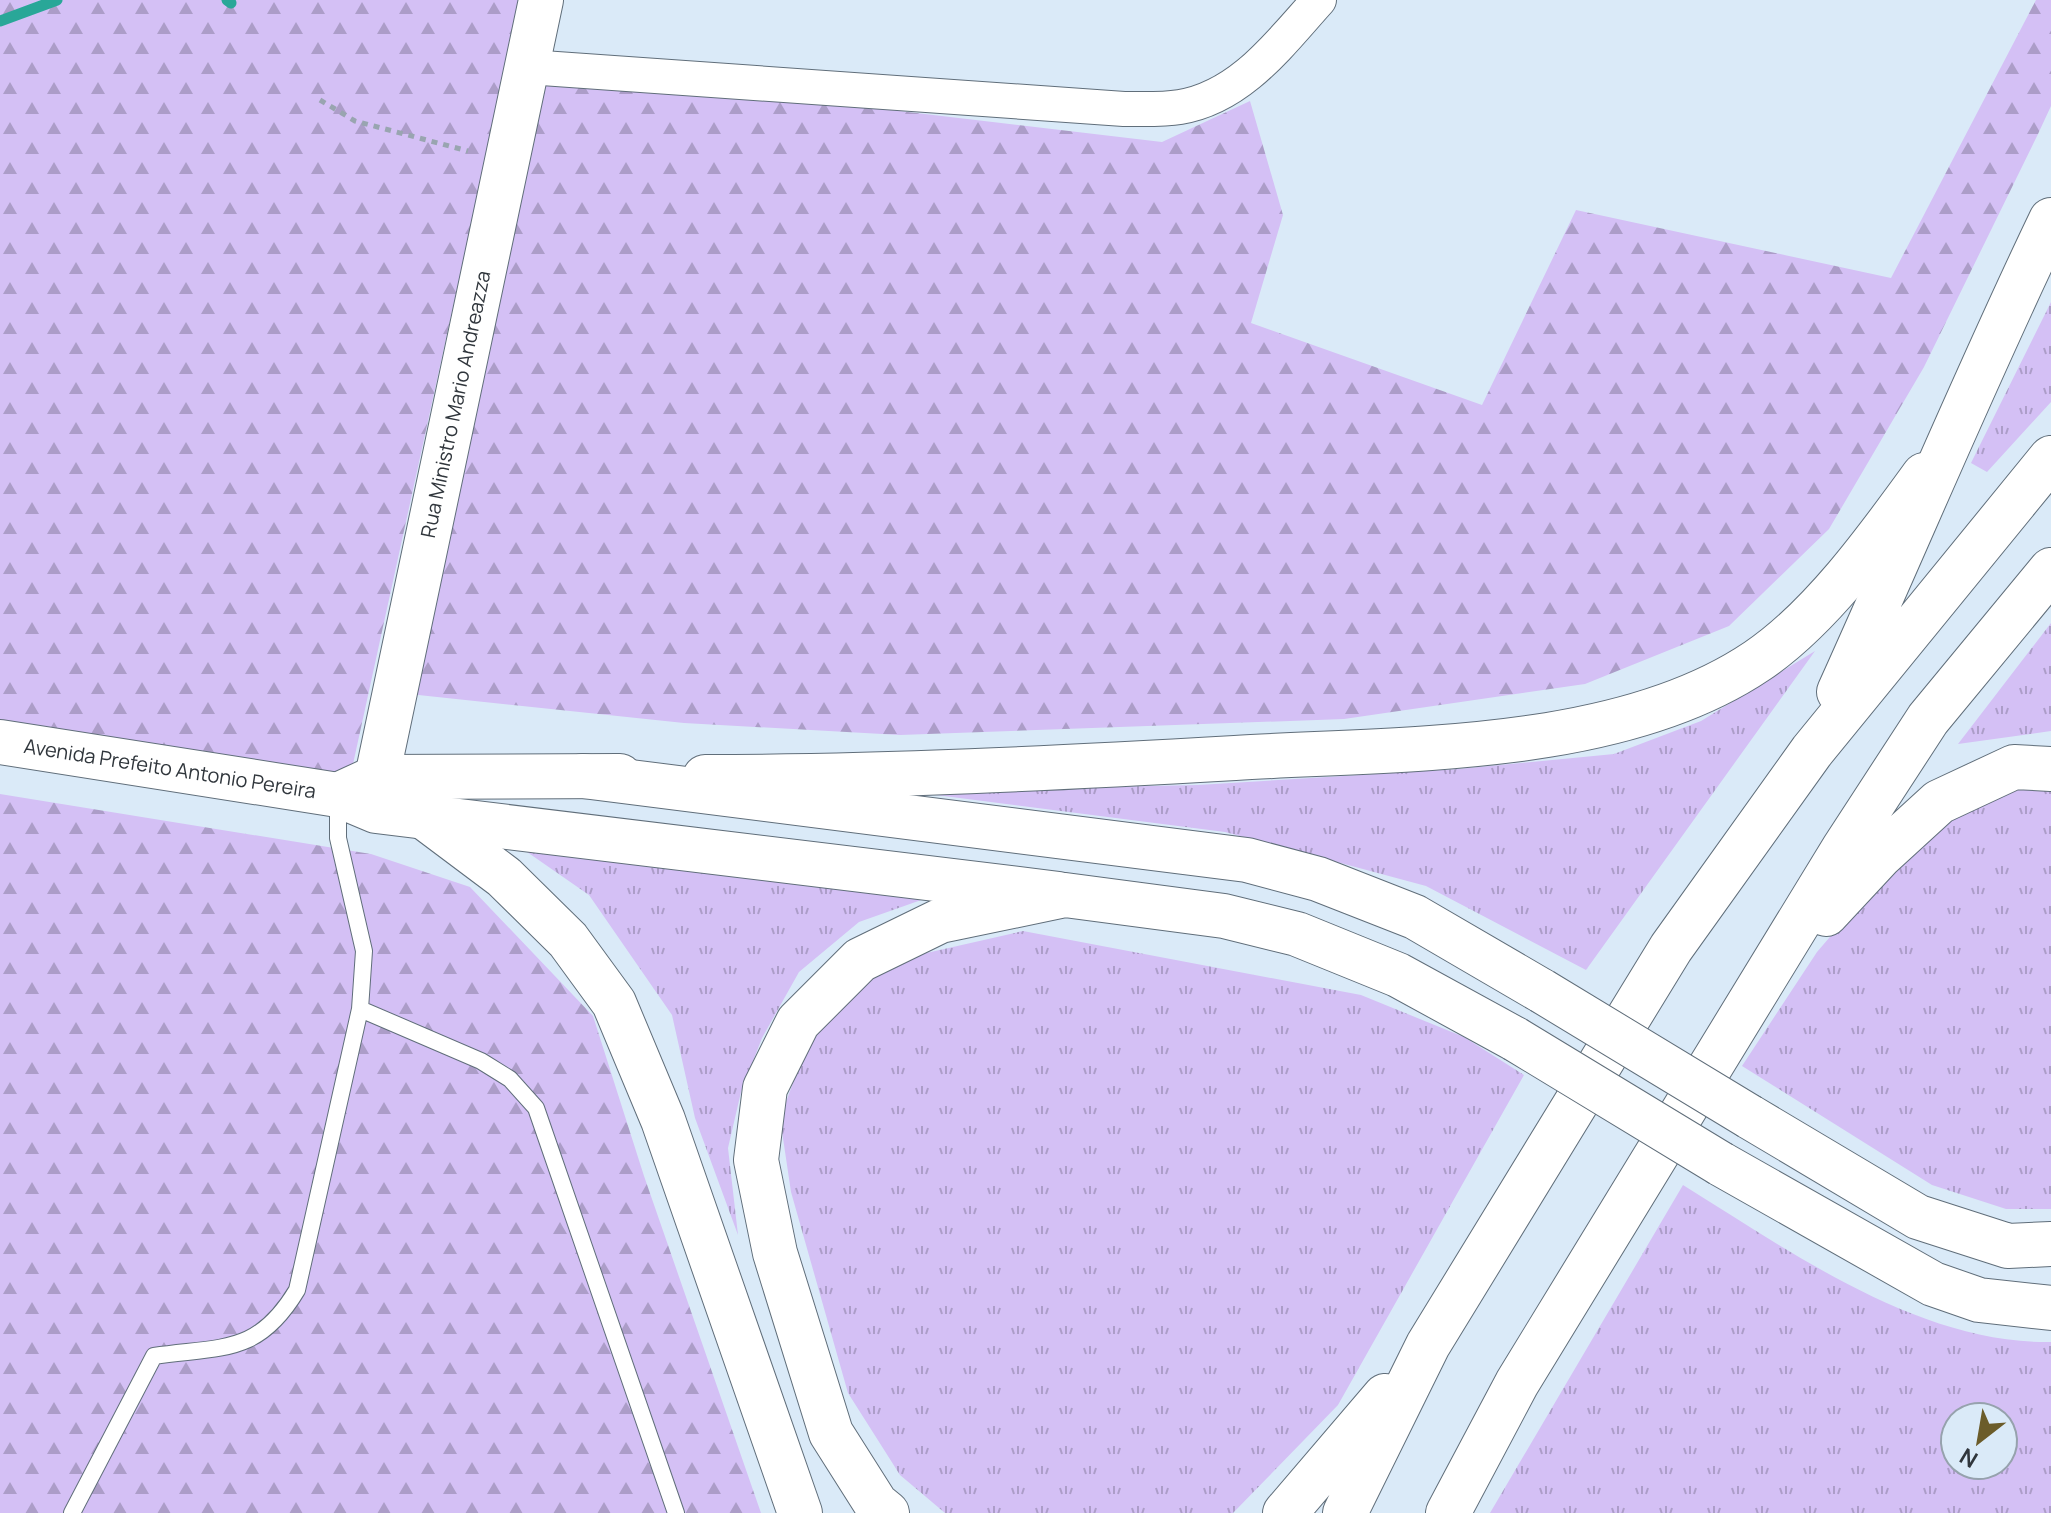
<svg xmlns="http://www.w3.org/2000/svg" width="2051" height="1513" font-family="Manrope,sans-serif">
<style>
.grass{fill:url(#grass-tufts);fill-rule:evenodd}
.forest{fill:url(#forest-firs)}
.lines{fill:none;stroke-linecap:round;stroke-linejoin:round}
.stream{stroke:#29a798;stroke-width:11}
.lane-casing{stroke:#606e7a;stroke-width:18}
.street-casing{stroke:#606e7a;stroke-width:36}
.secondary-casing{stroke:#606e7a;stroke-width:46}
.highway-casing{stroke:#606e7a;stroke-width:46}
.path{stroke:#99a5b0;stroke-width:5;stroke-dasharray:6 6;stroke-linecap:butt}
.lane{stroke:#fff;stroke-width:16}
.street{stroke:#fff;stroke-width:34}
.secondary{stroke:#fff;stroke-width:44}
.highway{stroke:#fff;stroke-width:44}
.highway-bridge-casing{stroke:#606e7a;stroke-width:46;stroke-linecap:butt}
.highway-bridge{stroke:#fff;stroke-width:44}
.labels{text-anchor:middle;stroke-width:6;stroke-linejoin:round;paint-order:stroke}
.street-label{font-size:20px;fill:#30363c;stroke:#daeaf8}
</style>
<defs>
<pattern id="grass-tufts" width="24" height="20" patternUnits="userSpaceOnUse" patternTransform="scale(2)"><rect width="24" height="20" fill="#d4c0f5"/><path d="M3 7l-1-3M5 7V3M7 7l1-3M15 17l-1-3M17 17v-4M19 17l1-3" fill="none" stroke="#ac9dc8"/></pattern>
<pattern id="forest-firs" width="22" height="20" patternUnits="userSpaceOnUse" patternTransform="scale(2)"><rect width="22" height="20" fill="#d4c0f5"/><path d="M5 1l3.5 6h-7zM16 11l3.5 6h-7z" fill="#ac9dc8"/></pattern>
</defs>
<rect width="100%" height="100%" fill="#daeaf8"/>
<path class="grass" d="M2051 302V402L1987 472 1971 463Z
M2051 623V731L1958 744Z
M1815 651 1586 970 1426 886 1225 832 905 791 1198 785 1458 769 1614 754 1701 721Z
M2002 789H2051V1209H2006L1932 1185 1742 1066 1817 952 1925 826Z
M517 845 924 899 859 922 799 972 762 1038 741 1092 728 1148 738 1235 695 1118 672 1015 589 895Z
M1023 931 1361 995 1464 1037 1524 1075 1338 1405 1233 1513H945L900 1475 848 1393 791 1192 780 1118 819 1013 900 959Z
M1683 1185C1791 1252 1919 1344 2051 1342V1513H1490ZM1955 1417H2003V1465H1955Z"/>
<path class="forest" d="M0 0H520L348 787 0 740Z
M2036 0H2051V106L2038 134 1924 367 1829 529 1729 626 1585 684 1344 719 900 735 684 723 409 694 528 67 1162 142 1250 101 1283 215 1251 323 1482 405 1576 210 1891 278Z
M0 794 371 854 470 887 593 1016 644 1176 761 1513H0Z"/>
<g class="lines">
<path class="stream" d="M227 0 231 3
M0 21 57 0"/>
<g class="lane-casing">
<path id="lane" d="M360 1009 481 1061 510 1079 536 1108 676 1513
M72 1513 154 1356C223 1346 258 1355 297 1290L360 1009 364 951 338 838V797"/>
</g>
<g class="street-casing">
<path id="street" d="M528 67 1124 109C1142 109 1162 110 1180 107 1241 97 1280 43 1319 0"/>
</g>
<g class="secondary-casing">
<g id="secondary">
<path id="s1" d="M0 742 338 795 376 811 1059 894"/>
<path d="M705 777C882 777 1058 768 1235 758 1397 748 1618 755 1757 661 1821 618 1879 537 1924 475"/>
<path d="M338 795 377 777 620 776"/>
<path id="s2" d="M376 804 377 777 541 0"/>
</g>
</g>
<g class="highway-casing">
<path id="highway" d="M1839 692C1910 535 1976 376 2051 220
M583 776 1247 860 1318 879 1415 917 1542 991
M420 814 504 877 568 940 614 1003 663 1120 800 1513
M1826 914 1880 856 1939 802 2014 767 2051 769
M1750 1117 1918 1217 2008 1246 2051 1244
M1721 1164 1933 1284 1979 1300 2051 1308
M887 1513 876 1504 831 1433 775 1253 756 1160 765 1088 798 1022 860 960 940 921 1065 895 1224 916 1297 934 1398 975 1515 1039
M1285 1513 1385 1396
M1345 1513 1428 1345 1671 948 1812 751 2051 458
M1448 1513 1517 1383 1844 848 1928 719 2051 570"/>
</g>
<path class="path" d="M320 100 355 121 468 151"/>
<use href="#lane" class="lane"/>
<use href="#street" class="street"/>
<use href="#secondary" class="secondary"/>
<use href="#highway" class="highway"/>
<g class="highway-bridge-casing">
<path id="highway-bridge" d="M1542 991 1750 1117
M1515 1039 1721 1164"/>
</g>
<use href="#highway-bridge" class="highway-bridge"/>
</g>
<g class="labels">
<g class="street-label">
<text dy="7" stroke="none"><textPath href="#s2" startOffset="408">Rua Ministro Mario Andreazza</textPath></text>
<text dy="7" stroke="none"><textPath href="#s1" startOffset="172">Avenida Prefeito Antonio Pereira</textPath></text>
</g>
</g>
<g transform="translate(1979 1441) rotate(211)"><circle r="38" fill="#daeaf8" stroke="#96a2ad" stroke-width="2"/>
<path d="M0-6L14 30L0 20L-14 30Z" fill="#6b5c2a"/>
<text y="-12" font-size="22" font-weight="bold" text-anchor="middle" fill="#30363c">N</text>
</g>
</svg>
